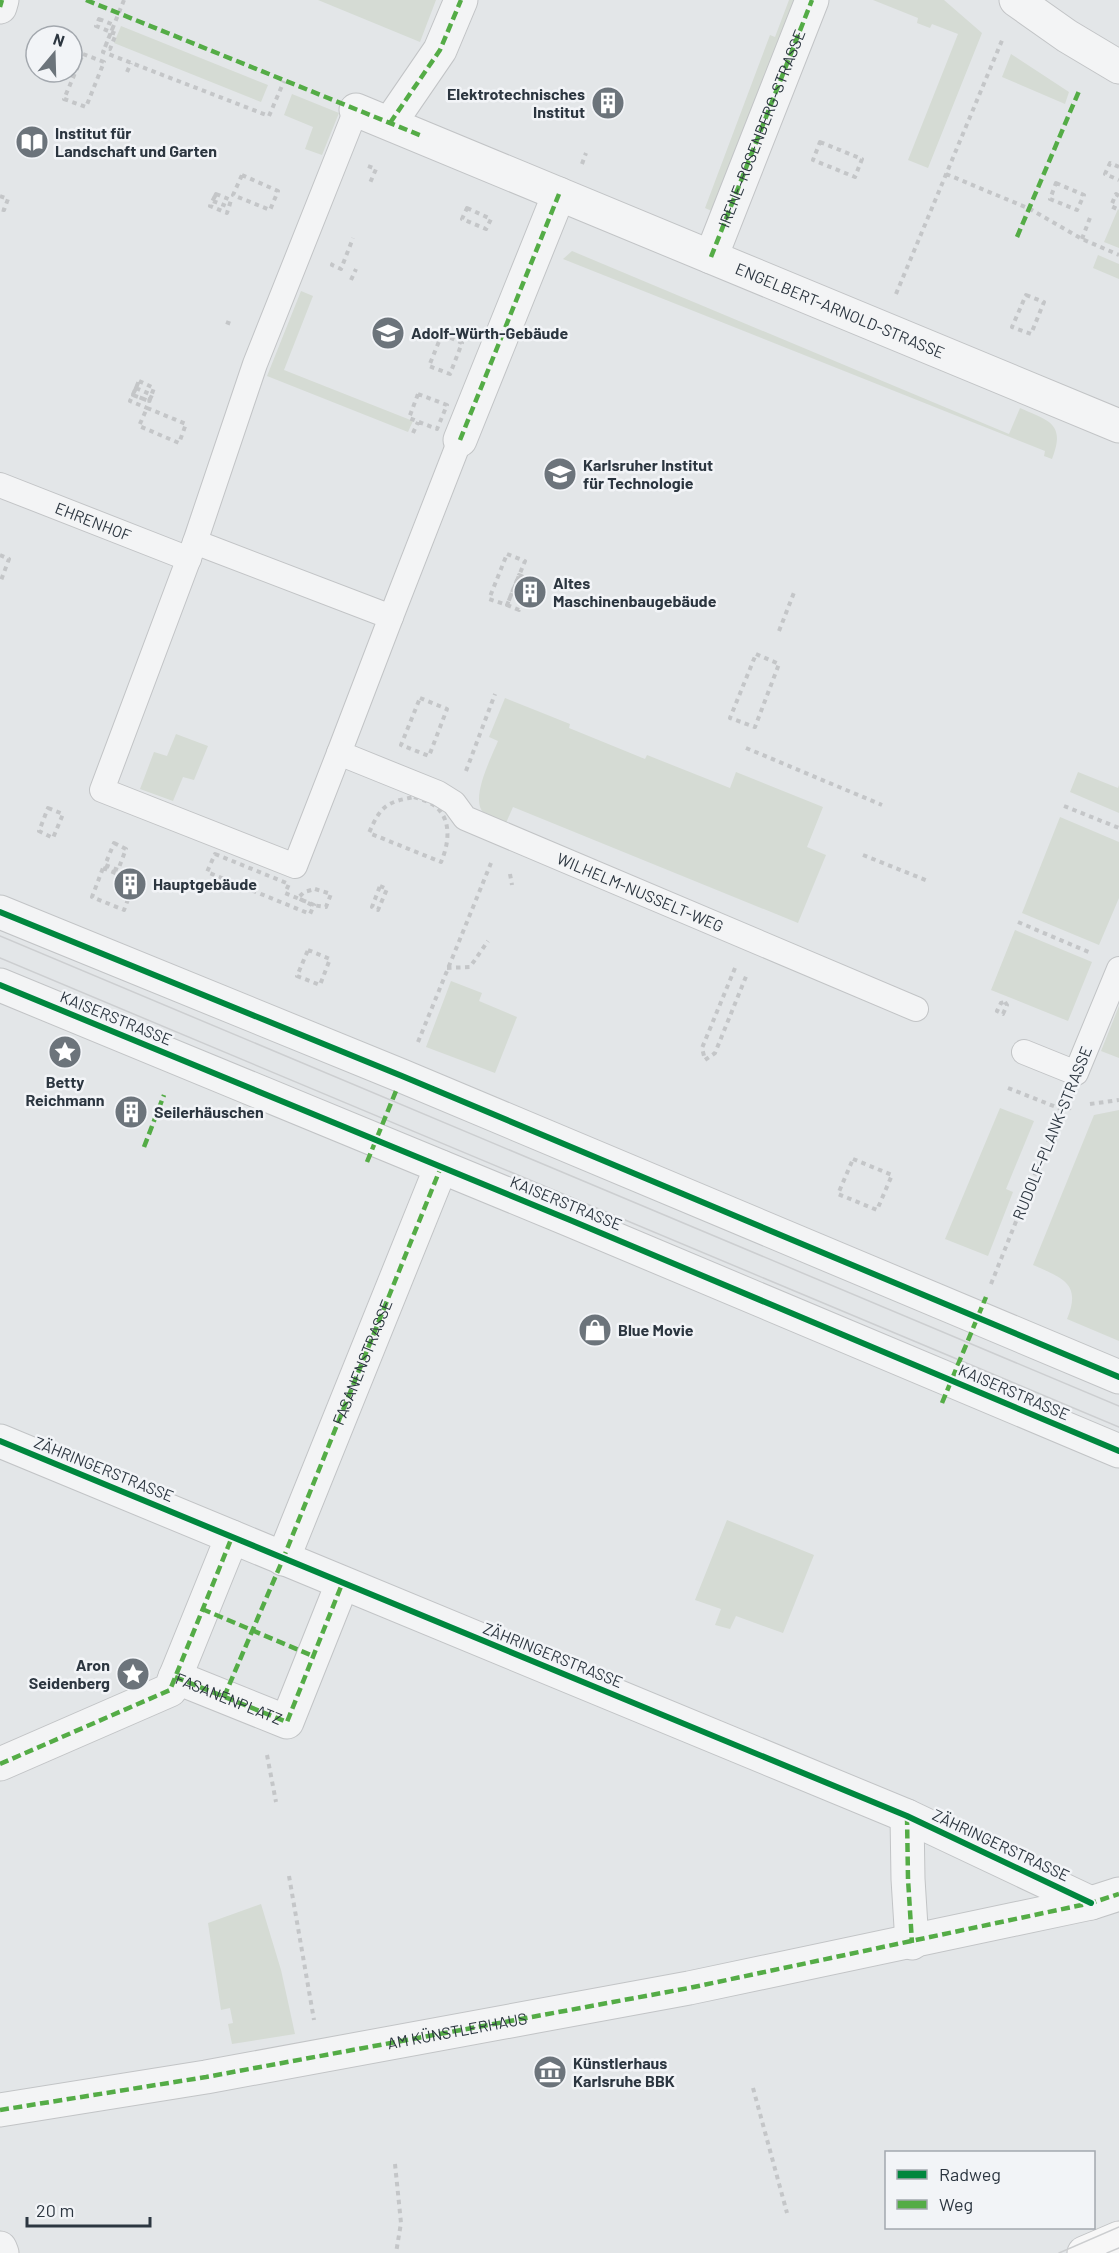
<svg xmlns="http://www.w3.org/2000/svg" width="1119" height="2253" font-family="Barlow,sans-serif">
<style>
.green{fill:#d5dbd4}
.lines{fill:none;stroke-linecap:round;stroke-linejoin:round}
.lane-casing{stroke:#c2c4c6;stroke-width:26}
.street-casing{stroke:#c2c4c6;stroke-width:35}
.secondary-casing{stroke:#c2c4c6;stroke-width:35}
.path{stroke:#c4c6c8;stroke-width:4;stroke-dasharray:4.5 4.5;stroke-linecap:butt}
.lane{stroke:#f3f4f5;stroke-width:24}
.street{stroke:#f3f4f5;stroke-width:33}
.secondary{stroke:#f7f7f7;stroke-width:33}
.tram{stroke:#ccced0;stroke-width:1.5}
.quiet{stroke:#54ac46;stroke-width:4.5;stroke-dasharray:9 4.5;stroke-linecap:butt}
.cycleway-casing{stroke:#f2f4f7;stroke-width:10}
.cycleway{stroke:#00873e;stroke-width:6}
.labels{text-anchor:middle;stroke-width:5;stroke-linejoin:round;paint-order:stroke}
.poi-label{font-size:16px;font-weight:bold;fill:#2c3640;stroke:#f2f4f7;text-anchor:start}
.street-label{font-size:16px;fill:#2c3640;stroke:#f2f4f7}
</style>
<rect width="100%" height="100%" fill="#e3e6e8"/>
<path class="green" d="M318 0H436L420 42Z
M789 0H795L714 212 705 208 770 35 775 37Z
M873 0H944L982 33 928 168 908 160 958 34 932 24 930 28 917 23 918 18Z
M121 26 268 85 261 102 114 43Z
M1011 54 1069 92 1065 104 1002 77Z
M292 94 339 113 322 155 305 149 313 127 284 115Z
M1118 209 1119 210V248L1104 242Z
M572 251 1009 434 1020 408C1049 421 1066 423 1052 459L1044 456 1045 451 563 259Z
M1098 255 1119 264V279L1093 268Z
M301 291 313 296 284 370 413 421 408 432 267 376Z
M505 698 570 724 569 728 645 759 647 755 730 788 736 772 823 807 807 847 826 855 798 923 513 807 506 823C499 820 489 818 484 813 469 800 492 756 498 741L489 737Z
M176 734 208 746 194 780 183 777 173 801 140 789 154 752 167 756Z
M1078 772 1118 788 1119 785V813L1070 792Z
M1060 817 1119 842V898L1099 945 1022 913Z
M1015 930 1092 962 1068 1021 991 990Z
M451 981 482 993 479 1001 517 1017 495 1073 426 1047Z
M1119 1006V1058L1101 1051Z
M1000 1108 1034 1121 1006 1189 1013 1192 988 1256 945 1239Z
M1119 1110V1341L1067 1319C1082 1283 1062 1278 1033 1265L1094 1115Z
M727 1520 814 1555 783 1633 736 1616 730 1629 715 1625 721 1609 695 1600Z
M261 1904 281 1970 295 2034 232 2044 228 2024 233 2023 230 2008 221 2010 208 1923Z"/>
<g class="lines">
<g class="lane-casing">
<g id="lane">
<path id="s1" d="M0 485 189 559"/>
<path id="s2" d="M195 542 391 617 339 753 438 793 454 803 465 818 916 1009"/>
<path d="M391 617 460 440"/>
<path d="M339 753 295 866 102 790 195 542 255 364 356 110"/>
<path d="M1024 1052 1076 1073 1119 969"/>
</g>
</g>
<g class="street-casing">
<g id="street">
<path d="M1016 0 1067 36 1119 67"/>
<path d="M0 7 2 0"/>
<path id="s3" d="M356 110 1119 426"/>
<path d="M390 123 440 50 461 0"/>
<path d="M711 257 812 0"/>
<path d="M460 440 559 194"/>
<path d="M0 912 402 1076 1119 1377"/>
<path d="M0 985 570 1220 1119 1451"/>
<path d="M0 1441 907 1816 1091 1903"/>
<path id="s4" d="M283 1559 441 1167"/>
<path id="s5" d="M175 1677 287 1722 342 1584"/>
<path d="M0 1764 170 1690 232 1537"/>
<path d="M907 1816 908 1879 912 1943"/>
<path d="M0 2110 206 2077 689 1988 1091 1903 1119 1894"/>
<path d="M0 2248 2 2253"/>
</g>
</g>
<g class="secondary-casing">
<path id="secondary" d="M1084 2253 1119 2238"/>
</g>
<path class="path" d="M124 0 103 52 269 116 284 81
M99 19 114 25 111 32 96 26Z
M111 32 116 34 110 49 105 47Z
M83 54 104 62 86 107 64 99Z
M127 72 131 63
M820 142 862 159 855 177 813 160Z
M582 164 586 153
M368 166 376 169 370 183
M1119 167 1110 163 1105 174 1119 180
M946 174 1030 209 1082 239 1119 255
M242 175 278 191 270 210 233 195Z
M1056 183 1084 195 1077 210 1050 199Z
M216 194 231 200 227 213 210 206Z
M216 194 231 200 229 207 213 201Z
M0 196 8 199 4 210 0 209
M1119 196 1116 194 1111 206 1119 210
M467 208 491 219 486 229 462 219Z
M1082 239 1091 215
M333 263 332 265 341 269 353 238
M351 280 356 269
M896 294 1003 38
M1026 295 1044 302 1031 334 1012 327Z
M226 322 234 325
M442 334 462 343 450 374 429 366Z
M139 381 154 388 147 408 130 401Z
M139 381 154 388 149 401 133 395Z
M136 388 152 395 149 401 133 395Z
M418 394 447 405 437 429 409 418Z
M147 408 186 424 179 443 139 426Z
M413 433 418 422
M507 554 525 561 507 605 489 599Z
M0 555 9 559 0 583
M519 575 531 580 519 610 507 605Z
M779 631 795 590
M756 654 779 664 755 727 730 718Z
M420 698 447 709 429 756 401 745Z
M746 748 882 805
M466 771 495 694
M414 797C420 799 427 801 432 804 453 817 449 844 441 862L369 833C380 807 386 802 414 797Z
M1064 806 1119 828
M48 808 63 814 53 838 39 831Z
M114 843 126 849 118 870 105 865Z
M215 854 289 884 285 893 314 905 310 914 207 872Z
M863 855 928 881
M103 868 135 881 124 910 92 897Z
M510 874 512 885
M380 886 387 889 378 910 372 907Z
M315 889 331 894 326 907 312 905 298 898 304 892Z
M1018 922 1091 953
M308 950 330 959 320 985 297 976Z
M447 968 470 967 488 941
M735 968 702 1048 705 1060 715 1053 747 974
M1005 1002 1007 1005 1003 1014 997 1011 1001 1003Z
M418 1042 491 863
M1008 1088 1061 1109 1071 1108
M1090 1104 1119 1100
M853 1159 892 1175 877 1210 838 1194Z
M991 1284 1063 1104
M267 1755 276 1802
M289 1876 314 2020
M753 2088 787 2213
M395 2164 401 2223 396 2253"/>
<use href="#lane" class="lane"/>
<use href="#street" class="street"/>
<use href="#secondary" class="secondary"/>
<path class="tram" d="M0 936 1119 1406
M0 958 1119 1427
M1059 2253 1119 2227
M1107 2253 1119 2248"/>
<g class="quiet">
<path d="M86 0 422 136"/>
<path d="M0 7 2 0"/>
<path d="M390 123 440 50 461 0"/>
<path d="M1017 237 1079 91"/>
<path id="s6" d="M711 257 812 0"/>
<path d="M460 440 559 194"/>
<path d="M144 1147 164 1095"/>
<path d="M367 1162 396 1091"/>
<path d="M942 1403 986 1297"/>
<path d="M202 1609 313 1656"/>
<path d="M175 1677 287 1722 342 1584"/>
<path d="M224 1697 283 1559 441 1167"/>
<path d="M0 1764 170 1690 232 1537"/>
<path d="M907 1816 908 1879 912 1943"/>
<path id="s7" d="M0 2110 206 2077 689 1988 1091 1903 1119 1894"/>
</g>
<g class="cycleway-casing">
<path id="cycleway" d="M0 912 402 1076 1119 1377
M0 985 570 1220 1119 1451
M0 1441 907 1816 1091 1903"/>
</g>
<use href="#cycleway" class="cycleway"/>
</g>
<defs>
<g id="building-disc" transform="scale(1.725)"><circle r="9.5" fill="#6c747b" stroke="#f2f4f7"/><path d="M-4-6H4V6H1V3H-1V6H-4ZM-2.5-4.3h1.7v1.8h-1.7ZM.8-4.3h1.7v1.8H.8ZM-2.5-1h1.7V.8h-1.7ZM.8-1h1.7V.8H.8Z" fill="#fff"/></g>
<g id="library-disc" transform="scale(1.725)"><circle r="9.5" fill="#6c747b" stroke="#f2f4f7"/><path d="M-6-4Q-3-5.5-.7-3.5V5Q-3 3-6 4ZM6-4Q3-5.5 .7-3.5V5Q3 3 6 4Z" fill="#fff"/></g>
<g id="university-disc" transform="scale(1.725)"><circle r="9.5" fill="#6c747b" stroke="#f2f4f7"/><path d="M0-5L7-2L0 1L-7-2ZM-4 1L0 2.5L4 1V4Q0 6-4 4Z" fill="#fff"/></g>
<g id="sight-disc" transform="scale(1.725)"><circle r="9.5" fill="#6c747b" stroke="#f2f4f7"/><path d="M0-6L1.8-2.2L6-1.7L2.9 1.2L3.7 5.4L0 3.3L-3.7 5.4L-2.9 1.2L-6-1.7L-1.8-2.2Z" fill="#fff"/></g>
<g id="shop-disc" transform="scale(1.725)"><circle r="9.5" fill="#6c747b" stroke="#f2f4f7"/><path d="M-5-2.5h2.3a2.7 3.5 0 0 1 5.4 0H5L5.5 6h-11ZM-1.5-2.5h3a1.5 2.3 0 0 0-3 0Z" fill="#fff"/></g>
<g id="museum-disc" transform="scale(1.725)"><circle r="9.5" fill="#6c747b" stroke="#f2f4f7"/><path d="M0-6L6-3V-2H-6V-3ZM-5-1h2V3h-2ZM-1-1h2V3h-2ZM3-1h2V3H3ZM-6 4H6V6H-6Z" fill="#fff"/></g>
</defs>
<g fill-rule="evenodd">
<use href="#building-disc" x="608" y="103"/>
<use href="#library-disc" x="32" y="142"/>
<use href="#university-disc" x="388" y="333"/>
<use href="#university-disc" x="560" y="474"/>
<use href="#building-disc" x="530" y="592"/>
<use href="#building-disc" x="130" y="884"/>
<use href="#sight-disc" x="65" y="1052"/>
<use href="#building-disc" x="131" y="1112"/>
<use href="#shop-disc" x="595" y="1330"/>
<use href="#sight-disc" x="133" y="1674"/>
<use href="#museum-disc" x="550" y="2072"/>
</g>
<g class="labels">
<g class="poi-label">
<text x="585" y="100" text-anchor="end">Elektrotechnisches<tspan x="585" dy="18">Institut</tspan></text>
<text x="55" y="139">Institut für<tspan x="55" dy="18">Landschaft und Garten</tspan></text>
<text x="411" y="339">Adolf-Würth-Gebäude</text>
<text x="583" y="471">Karlsruher Institut<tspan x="583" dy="18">für Technologie</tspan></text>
<text x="553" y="589">Altes<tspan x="553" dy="18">Maschinenbaugebäude</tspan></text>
<text x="153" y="890">Hauptgebäude</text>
<text x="65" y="1088" text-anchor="middle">Betty<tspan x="65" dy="18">Reichmann</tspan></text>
<text x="154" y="1118">Seilerhäuschen</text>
<text x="618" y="1336">Blue Movie</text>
<text x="110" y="1671" text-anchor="end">Aron<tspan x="110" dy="18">Seidenberg</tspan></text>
<text x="573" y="2069">Künstlerhaus<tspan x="573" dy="18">Karlsruhe BBK</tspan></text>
</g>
<g class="street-label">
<text dy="6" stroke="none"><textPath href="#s6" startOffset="138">IRENE-ROSENBERG-STRASSE</textPath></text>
<text dy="6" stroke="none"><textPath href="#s3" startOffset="524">ENGELBERT-ARNOLD-STRASSE</textPath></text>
<text dy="6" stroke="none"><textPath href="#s1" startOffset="100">EHRENHOF</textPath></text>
<text dy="6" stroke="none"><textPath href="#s2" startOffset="690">WILHELM-NUSSELT-WEG</textPath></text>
<text transform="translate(116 1018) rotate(22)" y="6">KAISERSTRASSE</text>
<text transform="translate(1052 1133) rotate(-68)" y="6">RUDOLF-PLANK-STRASSE</text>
<text transform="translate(566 1203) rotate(22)" y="6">KAISERSTRASSE</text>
<text dy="6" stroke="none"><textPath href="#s4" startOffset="212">FASANENSTRASSE</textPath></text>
<text transform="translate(1014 1392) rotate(23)" y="6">KAISERSTRASSE</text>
<text transform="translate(104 1469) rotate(22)" y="6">ZÄHRINGERSTRASSE</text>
<text transform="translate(553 1655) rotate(22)" y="6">ZÄHRINGERSTRASSE</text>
<text dy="6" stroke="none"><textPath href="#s5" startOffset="58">FASANENPLATZ</textPath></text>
<text transform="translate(1001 1845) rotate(25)" y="6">ZÄHRINGERSTRASSE</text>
<text dy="6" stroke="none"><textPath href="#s7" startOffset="464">AM KÜNSTLERHAUS</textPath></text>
</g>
</g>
<rect x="885" y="2151" width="210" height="78" fill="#f2f4f7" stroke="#a3a8ae" stroke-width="1.5"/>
<rect x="897" y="2170" width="30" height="9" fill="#00873e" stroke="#a3a8ae" stroke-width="1.5"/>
<text x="939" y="2181" font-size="18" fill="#2c3640">Radweg</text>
<rect x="897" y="2200" width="30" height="9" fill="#54ac46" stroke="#a3a8ae" stroke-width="1.5"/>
<text x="939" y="2211" font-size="18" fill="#2c3640">Weg</text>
<g transform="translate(54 54) rotate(19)"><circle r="28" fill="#f2f4f7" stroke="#a3a8ae" stroke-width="1.5"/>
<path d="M0-4.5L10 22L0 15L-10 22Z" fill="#6c747b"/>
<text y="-9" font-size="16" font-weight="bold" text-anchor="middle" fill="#2c3640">N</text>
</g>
<path d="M27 2217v9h123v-9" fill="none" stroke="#2c3640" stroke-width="3"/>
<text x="36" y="2217" font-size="18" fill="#2c3640" stroke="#f2f4f7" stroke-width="4.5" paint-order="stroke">20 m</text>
</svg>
